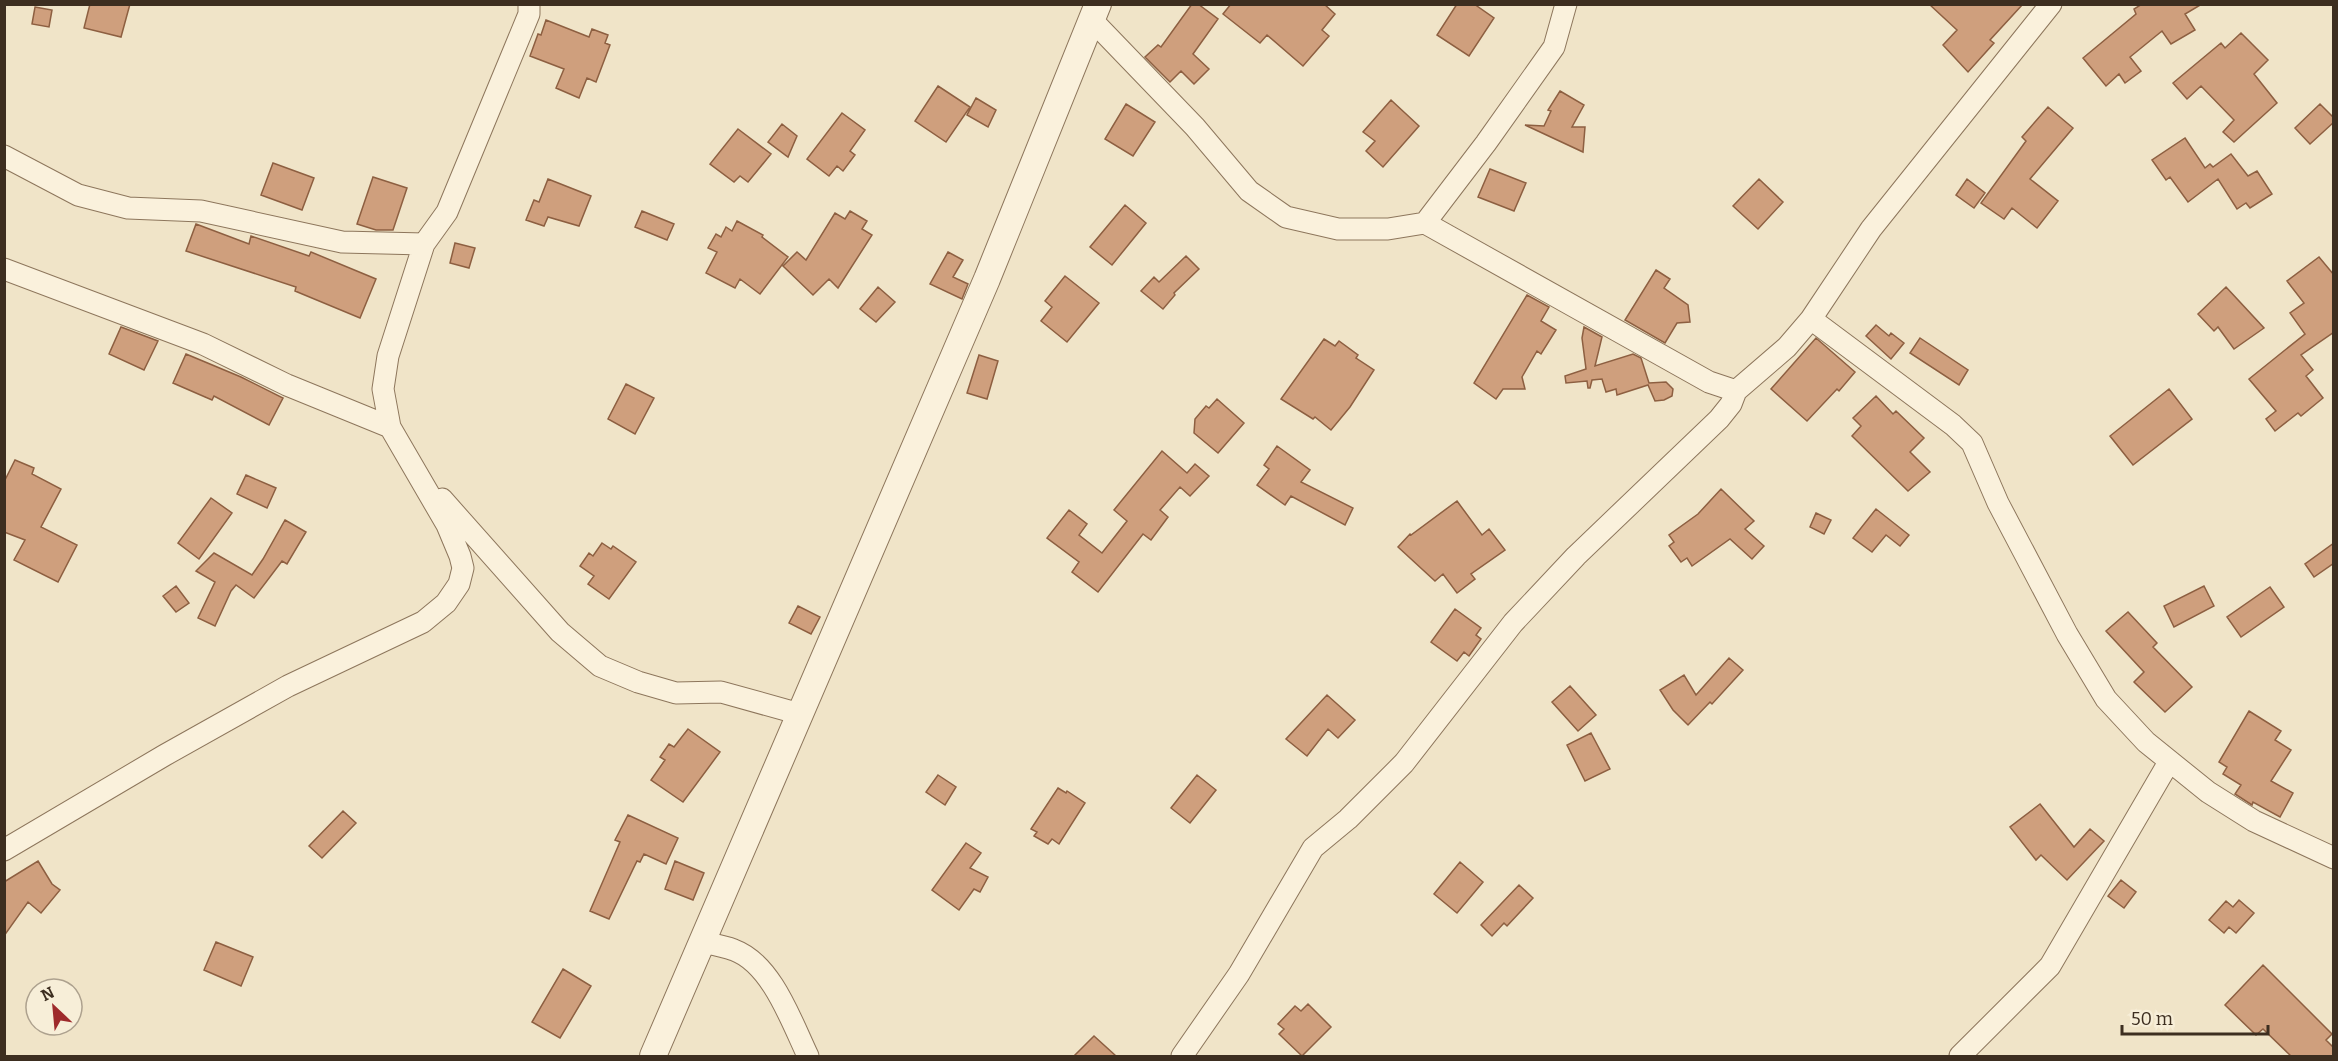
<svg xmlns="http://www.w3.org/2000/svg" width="2338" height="1061" font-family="Bitter,serif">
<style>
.building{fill:#cf9f7d;stroke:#8d5f41;stroke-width:1.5}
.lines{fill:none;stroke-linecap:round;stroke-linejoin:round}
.minor-casing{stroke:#8d765c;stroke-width:23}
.tertiary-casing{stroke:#8d765c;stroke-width:28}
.minor{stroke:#faf1dc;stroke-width:21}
.tertiary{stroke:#faf1dc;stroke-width:26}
</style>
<rect width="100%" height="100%" fill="#f0e4c8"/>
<path class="building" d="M90 4H130L121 37 84 28Z
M1192 4H1198L1218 19 1193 54 1209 69 1194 84 1181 71 1170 82 1145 57 1158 45 1161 47Z
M1231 4H1324L1335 14 1322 30 1329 36 1303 66 1267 35 1260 43 1223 14Z
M1457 4H1474L1494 18 1469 56 1437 35Z
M1929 4H2023L1990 40 1994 43 1968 72 1943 45 1957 30Z
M2142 4H2202L2185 14 2195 30 2171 44 2162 31 2130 57 2141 71 2125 83 2119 74 2106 86 2083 58 2136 14 2134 9Z
M35 7 52 10 49 27 32 24Z
M546 20 589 37 592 29 608 35 605 43 610 45 596 82 587 78 579 98 556 88 564 69 530 56 538 34 541 35Z
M2241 33 2268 60 2254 74 2277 103 2234 142 2223 132 2234 120 2201 86 2187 99 2173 83 2221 43 2225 48Z
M938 86 970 107 946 142 915 121Z
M1560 91 1584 105 1572 127H1585L1583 152 1525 125 1544 126 1551 111 1548 110Z
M976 98 996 110 988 127 967 115Z
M1391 100 1419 126 1383 167 1366 151 1375 141 1363 132Z
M1126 104 1155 122 1133 156 1105 139Z
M2320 104 2334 118V122L2310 144 2295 128Z
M2048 107 2073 128 2030 179 2058 201 2037 228 2012 208 2004 219 1981 203 2026 141 2022 137Z
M842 113 865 130 850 151 855 155 843 171 837 166 829 176 807 159Z
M782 124 797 136 788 157 768 142Z
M738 129 771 154 748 182 740 176 734 182 710 164Z
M2185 138 2205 168 2210 164 2213 167 2231 154 2248 176 2257 171 2272 194 2250 208 2246 203 2237 209 2218 179 2188 202 2170 177 2166 180 2152 160Z
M273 163 314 178 302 210 261 195Z
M1490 169 1526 183 1514 211 1478 197Z
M373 177 407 188 393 230H376L357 224Z
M548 179 591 196 579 226 548 217 544 226 526 220 534 200 539 202Z
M1759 179 1783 202 1758 229 1733 206Z
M1967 179 1985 193 1974 208 1956 195Z
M1125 205 1146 223 1112 265 1090 247Z
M642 211 674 224 667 240 635 227Z
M850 211 867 221 862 229 872 235 838 288 829 279 813 295 783 266 797 252 806 260 835 213 845 219Z
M737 221 763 235 762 237 788 257 760 294 740 279 735 288 706 273 717 252 708 248 716 234 721 237 726 227 732 231Z
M196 224 249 244 251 236 309 256 311 252 376 279 360 318 295 291 296 287 186 251Z
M455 243 475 248 469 268 450 263Z
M948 252 963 260 953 277 968 284 962 299 930 284Z
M1186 256 1199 269 1174 293 1175 295 1163 309 1141 291 1154 277 1159 282Z
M2319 257 2334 275V332L2301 355 2313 370 2306 376 2323 398 2301 416 2298 413 2275 431 2266 419 2276 411 2249 379 2305 334 2290 313 2304 303 2287 281Z
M1656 270 1670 279 1664 288 1688 305 1690 322 1677 323 1665 343 1625 320Z
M1065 276 1099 303 1067 342 1041 321 1052 307 1045 301Z
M878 287 895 302 876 322 860 309Z
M2226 287 2264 328 2234 349 2218 327 2214 331 2198 314Z
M1527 295 1549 307 1541 321 1556 330 1541 354 1537 351 1522 377 1525 389H1503L1496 399 1474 383Z
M1876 325 1889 336 1891 333 1904 343 1891 359 1866 336Z
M121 327 158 341 144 370 109 354Z
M1584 327 1602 337 1595 366 1633 354 1641 358 1649 383 1666 382 1673 389 1672 396 1664 400 1655 401 1648 385 1617 395 1616 389 1606 392 1602 379 1592 380 1590 388H1588L1587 381 1566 383 1565 376 1586 369 1582 338Z
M1816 338 1855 372 1839 391 1837 389 1807 421 1771 389Z
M1920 338 1968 370 1959 385 1910 353Z
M1324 339 1335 346 1339 341 1358 355 1356 358 1374 370 1350 407 1331 430 1315 417 1313 419 1281 399Z
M186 354 241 377 283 398 269 425 214 396 212 400 173 383Z
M979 355 998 361 987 399 967 393Z
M626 384 654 398 635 434 608 419Z
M2169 389 2192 419 2133 465 2110 436Z
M1876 396 1893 414 1896 411 1924 438 1910 452 1930 472 1908 491 1852 436 1861 426 1853 418Z
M1217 399 1244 423 1218 453 1194 433 1195 419 1206 406 1209 408Z
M1277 446 1310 470 1301 482 1353 508 1345 525 1291 496 1285 505 1257 485 1269 469 1264 465Z
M1162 451 1187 473 1195 464 1209 476 1190 496 1180 487 1160 510 1168 517 1151 540 1143 534 1098 592 1072 572 1079 562 1047 538 1069 510 1087 524 1079 535 1102 553 1127 521 1114 510Z
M15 460 34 468 32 474 61 489 41 527 77 545 58 582 14 560 25 540 4 532V482Z
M246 475 276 488 267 508 237 494Z
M1721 489 1754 521 1745 529 1764 546 1752 559 1730 539 1692 566 1687 558 1681 562 1669 546 1674 542 1669 535 1698 514Z
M211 498 232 513 199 559 178 543Z
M1457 501 1482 535 1489 529 1505 550 1471 574 1475 579 1457 593 1443 574 1435 581 1398 547 1410 534 1411 535Z
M1876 509 1909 535 1900 546 1886 535 1872 552 1853 538Z
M1816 513 1831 520 1824 534 1810 527Z
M285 520 306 532 287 564 282 561 254 598 236 585 231 591 215 626 198 618 215 582 196 571 214 553 252 575 263 559Z
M602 543 611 549 613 546 636 562 609 599 588 584 594 576 580 566 589 553 593 556Z
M2334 543V563L2314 577 2305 564Z
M176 586 189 603 176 612 163 596Z
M2204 586 2214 606 2174 627 2164 606Z
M2270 587 2284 607 2241 637 2227 617Z
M798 606 820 617 811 634 789 623Z
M1455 609 1481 628 1476 635 1481 639 1469 656 1464 652 1457 661 1431 642Z
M2128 612 2157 643 2153 647 2192 687 2165 712 2134 682 2144 672 2106 631Z
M1729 658 1743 670 1712 704 1710 702 1688 725 1673 710 1660 690 1684 675 1696 695Z
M1570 686 1596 715 1578 731 1552 702Z
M1327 695 1355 720 1338 738 1328 729 1307 756 1286 739Z
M2249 711 2281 731 2275 740 2291 750 2271 781 2293 793 2280 817 2253 802 2252 805 2235 794 2241 785 2223 774 2227 767 2219 762Z
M688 729 720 752 683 802 651 780 665 760 660 757 669 744 674 747Z
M1591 733 1610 769 1585 781 1567 745Z
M938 775 956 787 945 805 926 792Z
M1197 775 1216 790 1190 823 1171 808Z
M1058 788 1066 793 1067 791 1085 803 1059 844 1052 839 1048 844 1034 836 1037 832 1031 829Z
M2040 804 2074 847 2090 829 2104 841 2067 880 2041 855 2036 860 2010 827Z
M343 811 356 823 322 858 309 846Z
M628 815 678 838 666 864 644 854 640 862 637 861 609 919 590 911 620 842 615 840Z
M966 843 981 853 970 868 988 877 980 892 974 889 959 910 932 890Z
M38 861 52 884 60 890 41 913 28 902 4 936V882Z
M675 861 704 873 693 900 665 889Z
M1460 862 1483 882 1457 913 1434 894Z
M2121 880 2136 892 2124 908 2108 896Z
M1519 885 1533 898 1507 926 1504 923 1492 936 1481 925Z
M2239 900 2254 913 2236 933 2229 927 2224 933 2209 920 2226 901 2233 907Z
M216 942 253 957 241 986 204 970Z
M2263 965 2332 1034 2326 1040 2334 1048V1056H2291L2263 1029 2256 1035 2225 1005Z
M563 969 591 986 560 1038 532 1022Z
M1308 1004 1331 1027 1302 1056 1279 1034 1284 1029 1278 1024 1295 1006 1301 1011Z
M1094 1036 1116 1056H1074Z"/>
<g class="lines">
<g class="minor-casing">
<path id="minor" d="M1091 19 1195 127 1249 191 1286 217 1338 229H1388L1425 223 1709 382 1736 391
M4 156 78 195 128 208 201 211 342 242 424 244
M1425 223 1486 143 1554 47 1566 4
M4 269 203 344 287 385 390 427
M1811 319 1871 229 2051 4
M442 499 560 632 600 666 638 682 676 693 721 692 800 714
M4 850 165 755 288 686 423 622 446 603 459 584 463 568 460 556 447 525 390 427 383 389 388 356 424 244 447 212 529 14V4
M702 942C712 944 724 946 734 950 772 964 792 1023 808 1056
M1182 1056 1239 974 1313 848 1348 819 1404 763 1513 623 1576 556 1719 419 1731 404 1736 391 1787 347 1811 319 1953 425 1972 443 1998 503 2067 634 2106 699 2146 742 2208 792 2254 821 2334 858
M1960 1056 2050 966 2169 762"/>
</g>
<g class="tertiary-casing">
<path id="tertiary" d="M653 1056 987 279 1098 4"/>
</g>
<use href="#minor" class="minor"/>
<use href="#tertiary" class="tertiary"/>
</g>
<rect width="2338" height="1061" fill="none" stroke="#3d2e20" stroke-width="12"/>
<g transform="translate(54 1007) rotate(334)"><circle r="28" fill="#f7eed8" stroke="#ada18e" stroke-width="1.5"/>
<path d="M0-4.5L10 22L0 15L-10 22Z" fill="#9e2a2b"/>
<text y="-9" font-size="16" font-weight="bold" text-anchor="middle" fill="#3d2e20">N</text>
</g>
<path d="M2122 1025v9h146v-9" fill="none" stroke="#3d2e20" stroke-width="3"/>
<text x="2131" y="1025" font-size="18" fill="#3d2e20" stroke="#f7eed8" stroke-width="4.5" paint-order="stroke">50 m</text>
</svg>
